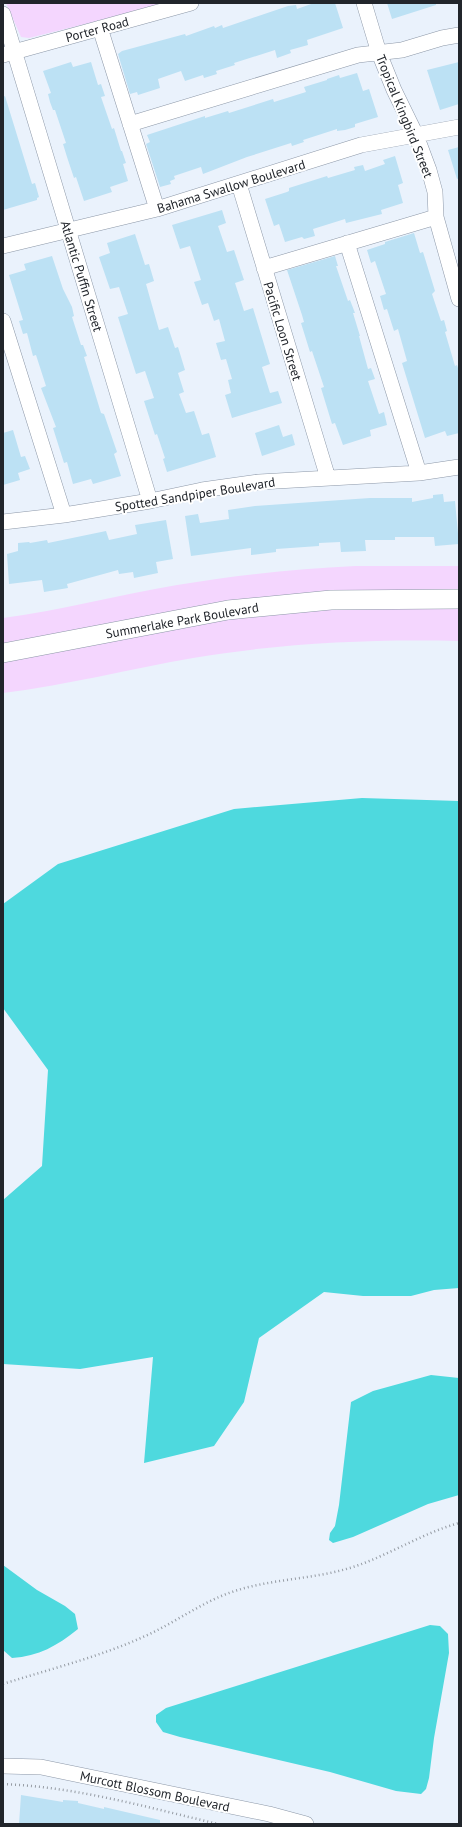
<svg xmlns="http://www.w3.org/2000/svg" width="462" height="1827" font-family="'PT Sans',sans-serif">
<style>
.green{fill:#f4d6fe}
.water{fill:#4ed9de}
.building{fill:#bce1f4}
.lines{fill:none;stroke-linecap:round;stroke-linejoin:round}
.minor-casing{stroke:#8d98a8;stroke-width:16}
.major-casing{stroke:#8d98a8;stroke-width:20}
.path{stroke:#959ba3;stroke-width:2.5;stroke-dasharray:1 3;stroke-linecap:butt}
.minor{stroke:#fff;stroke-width:15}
.major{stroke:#fff;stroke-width:19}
.labels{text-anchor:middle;stroke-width:4;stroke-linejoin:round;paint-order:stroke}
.street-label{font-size:13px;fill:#21252b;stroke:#fff}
</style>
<rect width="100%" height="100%" fill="#eaf2fc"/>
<path class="green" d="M6 3H169L29 38 21 37Z
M355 566H459V592L3 645V618C62 610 118 595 177 585 236 575 295 569 355 566Z
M459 599V641C370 639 282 643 193 658 130 669 67 685 3 693V653L228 610Z"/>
<path class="water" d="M362 798 459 801V1288L434 1290 411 1296H363L324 1292 259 1338 244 1402 214 1446 144 1463 153 1357 80 1369 3 1364V1200L42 1166 48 1070 3 1008V904L58 864 234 809Z
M431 1375 459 1378V1495L428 1504 353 1537 333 1543 329 1540 330 1533 335 1526 339 1505 351 1402 373 1391Z
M3 1565 37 1590 65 1606 75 1614 78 1629C57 1646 39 1656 12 1658L3 1650Z
M430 1625 440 1626 448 1634 449 1653 434 1738 429 1778 426 1789 421 1794 396 1791 330 1772 180 1737 163 1732 156 1722V1715L166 1708Z"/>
<path class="building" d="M314 3H335L343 28 307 40 308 45 290 50 291 53 277 58 275 50 234 63 235 65 216 71 217 74 204 78 203 75 185 81 181 71 158 79 160 88 138 95 137 92 130 94 118 54 122 51 185 34 186 36 214 26 215 28 222 25 223 28 288 6 296 5 297 9Z
M387 3H436V5L392 19Z
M71 62 73 67 91 62 98 85 101 84 105 96 101 97 112 129 114 128 121 151H122L126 163 123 164 128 181 110 187 112 192 84 201 76 177 74 178 67 157 63 144 66 143 55 110H53L50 102 48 94 51 93 43 71Z
M459 62V104L440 110 427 70Z
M357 73 363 91 369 89 378 117 355 124V127L345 130 337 131V129L303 140 304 142 292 146 291 143 247 157 203 174 201 167 174 176 175 179 170 181 171 184 160 187 146 144 150 142 147 135 205 116V118L228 111 229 113 273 99 274 102 306 92 304 87 327 80V79L339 75 340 78Z
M5 96 32 184 35 183 39 197 37 198V200L3 210V97Z
M459 147V178L457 179 448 150Z
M395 156 403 183 398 185 403 203 381 210 382 214 346 223 345 219 313 229 315 236 304 239 302 237 285 242 279 224 274 226 265 199 287 192 289 191V188L327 176 328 178 355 170 354 167 363 165 365 171 385 164 383 160Z
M222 210 226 223 218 226 227 252 234 250 244 280 235 283 244 311 253 308 270 364 262 367 270 393 278 391 282 403 232 418 225 395 231 393 228 380 232 379 226 359 221 360 216 343 225 341 219 319 214 321 208 303 202 305 194 282 201 280 190 246 180 249 172 225Z
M414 233 420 253 423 252 435 291 432 294 441 321 444 320 447 331 445 332 455 366 457 365 459 371V433L447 436 445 431 425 438 402 363 407 361 398 329 394 331 387 309 384 310 380 296 386 294 375 261 371 263 367 250 385 244V242Z
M135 234 145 265 149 264 154 281 146 284 159 330 168 327 175 348 178 347 185 370 178 373 184 392 179 394 186 413 194 411 202 435 209 433 216 457 167 472 163 459 165 458 157 434 155 435 144 401 154 398 145 371 136 374 118 317 128 314 119 287 110 289 99 257 110 253 107 243Z
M52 256 63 289 72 307 74 316 72 317 81 345H83L87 356 84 357 101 413 104 414 117 452 114 454 121 476 93 484 91 479 73 484 67 462 64 463 53 428 56 427 41 388 46 386 36 355 33 356 27 333 23 334 19 321 23 320 9 275 26 270 24 264Z
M335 256 338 266H336L348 301 350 300 355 313H353L360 336H359L368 369 371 368 375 379 368 381 379 414 384 412 387 425 370 430 371 436 343 445 335 423 332 424 321 388 324 387 312 351 310 352 301 323 304 322 302 315 287 270Z
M279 425 283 437 292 434 295 445 262 456 255 433Z
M13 430 21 457 25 456 30 469 18 473 20 480 3 485V433Z
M443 494 444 502 455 501 459 544 435 546 434 537H395V540H365L366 551 341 552 340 542 319 543V546L276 549V552L251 555V548L191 556 185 516 198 514 200 523 229 519 228 510 255 506 370 498H412V502L433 498V495Z
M166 520 173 559 156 562 158 573 134 578 133 572 119 574 118 570 67 584 68 588 44 592 42 580 9 584 7 554 18 551V543L29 542 30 543 47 540 48 543 106 531 109 540 137 534 135 525Z
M21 1795 63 1802V1800L78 1801V1803L104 1809V1807L160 1820V1824H19Z"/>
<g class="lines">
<g class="minor-casing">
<path id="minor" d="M364 3 379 53 394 90 416 135 429 170 435 192 436 217 459 299
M3 14 150 501
M100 28 157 209
M3 55 191 3
M130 124 358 55 402 50 442 38 459 35
M239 184 328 478
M347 243 419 473
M3 246 157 209 361 145 459 127
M264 268 436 217
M3 321 64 515
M3 522 64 515 150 501 202 490 259 482 419 473 459 467
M3 1766 41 1767 269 1814 306 1824"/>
</g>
<g class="major-casing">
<path id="major" d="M3 653 228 610 331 600 459 599"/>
</g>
<path class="path" d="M3 1684C50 1669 99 1657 143 1637 173 1624 199 1604 229 1593 270 1578 315 1580 356 1566 391 1554 423 1533 459 1523
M3 1784C77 1787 146 1807 218 1824"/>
<use href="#minor" class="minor"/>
<use href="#major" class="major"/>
</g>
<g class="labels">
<g class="street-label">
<text transform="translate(97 29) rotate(-15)" y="5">Porter Road</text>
<text transform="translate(405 116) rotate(68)" y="5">Tropical Kingbird Street</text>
<text transform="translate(231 186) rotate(-17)" y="5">Bahama Swallow Boulevard</text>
<text transform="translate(82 276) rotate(73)" y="5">Atlantic Puffin Street</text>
<text transform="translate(283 331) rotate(73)" y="5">Pacific Loon Street</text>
<text transform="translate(195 494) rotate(-9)" y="5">Spotted Sandpiper Boulevard</text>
<text transform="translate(182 620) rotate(-10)" y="5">Summerlake Park Boulevard</text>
<text transform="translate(155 1791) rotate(12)" y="5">Murcott Blossom Boulevard</text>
</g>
</g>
<rect width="462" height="1827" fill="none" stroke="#21252b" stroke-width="8"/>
</svg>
